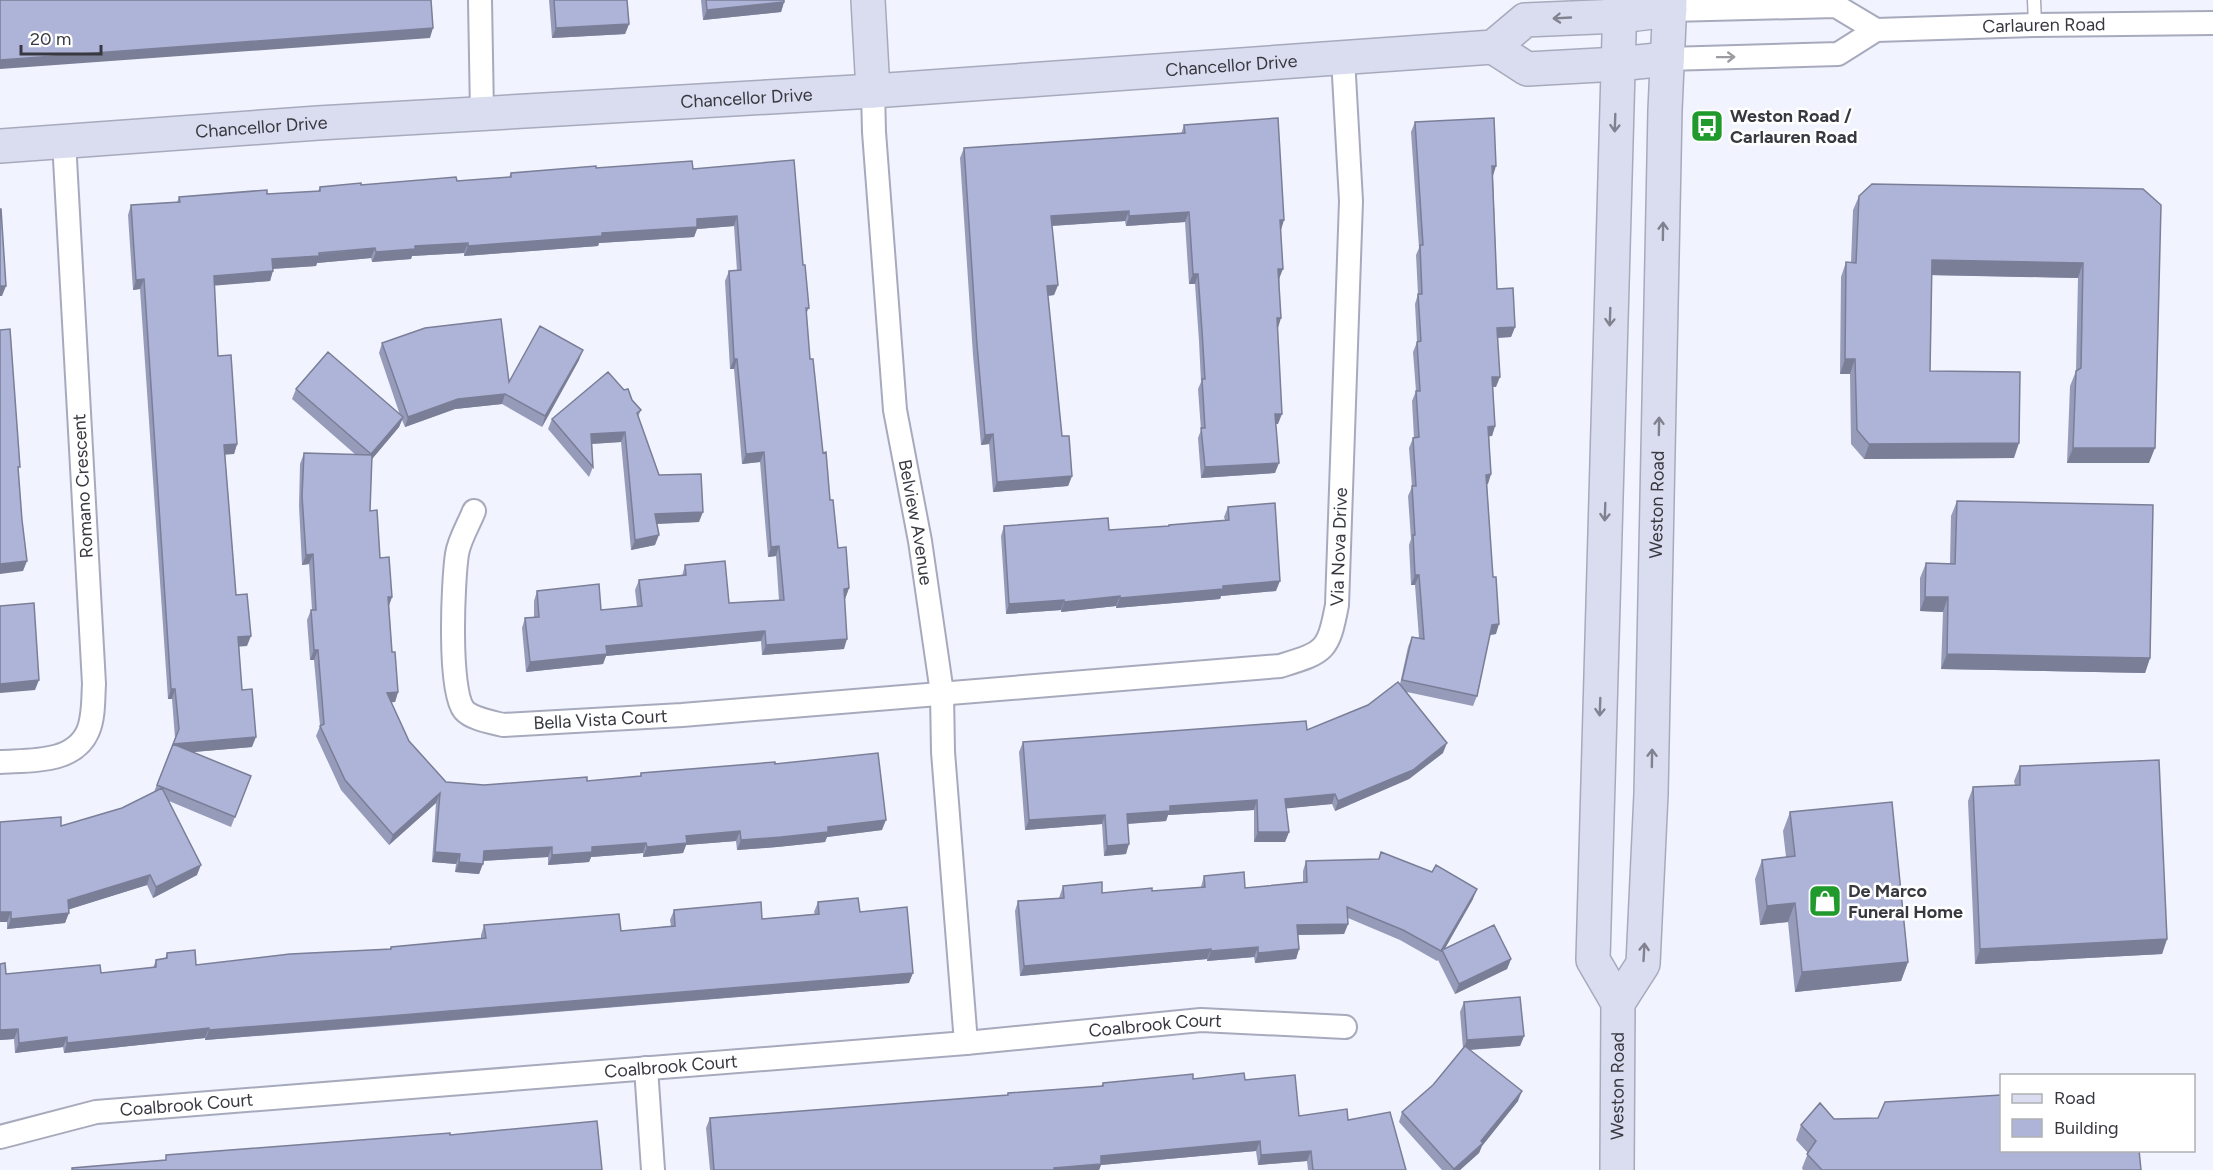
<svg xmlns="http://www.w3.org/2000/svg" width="2213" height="1170" font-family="Figtree,sans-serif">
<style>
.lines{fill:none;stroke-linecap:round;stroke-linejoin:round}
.lane-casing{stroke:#a7aabc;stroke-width:15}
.street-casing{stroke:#a7aabc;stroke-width:26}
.secondary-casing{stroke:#a7aabc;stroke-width:36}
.lane{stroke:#fff;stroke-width:12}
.street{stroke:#fff;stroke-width:22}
.secondary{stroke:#dadcef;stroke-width:33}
.wall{fill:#969bba}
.shaded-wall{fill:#7a7e97}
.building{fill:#aeb4d8;stroke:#7a7e97;stroke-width:1.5}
.oneway{stroke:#81828f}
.oneway2{stroke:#9c9ca0}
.labels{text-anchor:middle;stroke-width:5;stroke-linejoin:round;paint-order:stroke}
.street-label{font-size:18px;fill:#383940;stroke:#fff}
.poi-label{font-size:18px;font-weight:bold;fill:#383940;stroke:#fff;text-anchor:start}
</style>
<rect width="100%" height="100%" fill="#f1f3fe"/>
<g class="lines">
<g class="lane-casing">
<path id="lane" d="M2034 0 2035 25"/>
</g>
<g class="street-casing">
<g id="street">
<path d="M480 0 482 113"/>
<path d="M1670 10 1836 6 1876 30"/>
<path id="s1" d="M1667 59 1838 54 1876 30 2035 25 2213 23"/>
<path id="s2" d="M873 91 874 132 895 410 920 541 942 693 943 752 966 1043"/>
<path id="s3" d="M474 511C469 524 459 540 457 554 453 580 448 691 464 710 472 719 491 722 503 725L682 715 1280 666C1325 652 1328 652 1337 605L1351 201 1343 58"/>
<path d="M0 762C29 760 74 764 88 731 94 717 93 699 94 684L64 141"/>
<path d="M646 1068 653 1170"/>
<path id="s4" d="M0 1137 96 1112 966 1043 1201 1020 1345 1027"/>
</g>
</g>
<g class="secondary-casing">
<g id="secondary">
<path d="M868 0 873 91"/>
<path d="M1493 47 1527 69 1618 64 1667 59"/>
<path id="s5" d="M0 146 318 123 873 91 1493 47 1525 20 1620 16 1670 10"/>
<path id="s6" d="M1618 1003 1643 964 1651 794 1665 110 1670 0"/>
<path id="s7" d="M1617 1170 1618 1003 1593 960 1620 0"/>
</g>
</g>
<use href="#lane" class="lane"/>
<use href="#street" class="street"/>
<use href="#secondary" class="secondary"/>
</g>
<path class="wall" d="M549 0H627L629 24 625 34 552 38Z
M701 0H784V2L781 12 703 20Z
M1415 122 1493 176 1497 289 1515 327 1511 337 1497 338 1496 387H1493L1495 426 1492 436H1489L1491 474 1487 485 1496 634 1490 635 1477 696 1473 706 1407 692 1443 753 1409 779 1335 811 1332 804 1286 808 1289 832 1285 842H1254V810L1168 815 1166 821 1128 824 1126 854 1104 856 1102 824 1025 830 1019 752 1023 742 1307 730 1368 705 1400 684 1408 647 1412 637 1419 638 1415 585H1411L1409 545 1411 539 1408 496 1412 487 1409 448 1413 438H1414L1412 401 1416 391 1413 352 1417 342 1415 304 1418 294 1416 255 1419 248 1411 132Z
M1184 125 1281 230 1278 328V424H1276L1275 473 1201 478 1198 438 1201 430 1198 389 1201 382 1199 341 1195 284H1189L1185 222 1126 226 1125 221 1052 226 1058 285 1054 295 1048 296 1062 436 1072 476 1068 486 993 492 989 444 981 445 973 355 960 158 964 148 1181 134Z
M596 168 693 169 803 265 809 308 806 314 810 359 823 453 838 548 849 588 845 599 844 649 762 655 761 641 606 656 603 664 526 672 522 628 525 618 534 617V601L537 591 601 610 637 606 635 590 639 580 682 576 685 565 729 603 779 600 776 556 768 557 760 462 742 464 734 369H730L725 281 729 271H737L734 226 697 229 694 237 599 243 598 246 464 256V253L412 256 411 259 372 262 371 258 317 263 316 266 273 269 270 281 214 285 218 356 237 444 234 454H225L236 595 247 646H239L242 690 252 747 193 752 251 776 231 827 169 801 197 875 153 898 147 885 69 909 65 923 7 929V922H0V822L61 826 122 808 154 792 175 738 172 699H168L140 289 133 290 128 215 131 205 177 202 179 197 267 194 318 191 320 187 457 181 509 177 511 173Z
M2143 189 2149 463H2067L2070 386 2076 371 2078 278 1932 275 1930 371 2014 458 1864 459 1851 444 1850 374H1840L1841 277 1846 262 1851 263 1853 210 1859 196Z
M382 343 509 382 579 360 542 427 502 404 455 409 405 427 402 420 399 427 372 459 370 511 380 558 392 597 389 606 392 652 398 692 395 702H391L409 741 446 782 484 785 587 781 640 776 641 773 775 764 882 830 827 837 825 842 777 847 737 850 736 841 686 845 683 853 643 857V853L591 857 589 862 548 865V857L483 861 479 874 455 872 456 864 432 862 436 803 389 845 341 790 316 736 320 726 314 660H310L307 620 311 610H312L309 564 302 565 299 506 300 464 304 453 356 455 292 399 296 389 400 415 379 353Z
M632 400 641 410 638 417 659 475 699 522 657 524 655 545 631 550 621 442 592 444 593 467 589 477 548 429 552 419Z
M1957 501 2150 658 2145 673 1941 669 1943 612 1920 611V578L1926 563H1950L1951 516Z
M1228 507 1276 591 1221 596 1220 599 1116 608V606L1061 612V610L1006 614 1001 536 1004 526 1109 530 1168 526 1169 525 1225 520 1224 517Z
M2020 766 2167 939 2162 954 1975 964 1968 801 1973 787 2015 785 2014 781Z
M1790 812 1908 962 1901 981 1795 992 1788 922 1760 925 1755 879 1762 860 1786 857 1783 831Z
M1306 861 1473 899 1445 948 1511 959 1507 969 1455 994 1438 960 1437 961 1400 940 1348 918V924L1344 934 1298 935 1299 949 1296 959 1255 963 1254 957 1207 961V959L1020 976 1015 911 1018 901 1059 898 1063 886 1102 893 1152 891 1201 887 1204 876 1245 888 1303 882V871Z
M818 902 860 912 909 983 386 1026 205 1040V1038L64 1053 63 1047 15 1053 14 1039 0 1040V964L6 974 101 973 153 968 156 960 165 959 167 953 196 965 390 949 391 947 481 939V935L484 925 621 931 671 926 670 920 674 910 762 919 815 914 814 912Z
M1464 1002 1524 1036 1520 1046 1470 1050 1518 1101 1482 1146 1479 1153 1460 1170H1442L1399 1122 1402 1112 1433 1085 1463 1048 1460 1012Z
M1193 1079 1245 1080 1299 1116 1348 1120 1406 1170H1308L1307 1161 1258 1165 1256 1151 1101 1165 1099 1170H710L706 1128 710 1118 1007 1095 1008 1093 1101 1086 1103 1083Z
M1834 1119 2141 1170H1803L1802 1168 1808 1153 1796 1140 1801 1125Z"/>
<path class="shaded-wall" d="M784 2 781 12 703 20 707 10Z
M629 24 625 34 552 38 556 28Z
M433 28 430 38 0 69V60Z
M1492 166H1496L1493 176Z
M1129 211 1125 221 1048 226 1051 216Z
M1189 212 1185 222 1126 226 1129 216Z
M737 216 734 226 697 229 694 237 599 243 598 246 464 256 468 246 602 233 697 219Z
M1280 220H1284L1281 230H1276Z
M468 243 464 253 412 256 411 259 372 262 376 252 415 246Z
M375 248 371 258 317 263 316 266 269 269 272 259Z
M1932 260 2083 263 2078 278 1927 275Z
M1278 269H1283L1279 279Z
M273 271 270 281 210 286 214 276Z
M1193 274H1198L1195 284H1189Z
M144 279 140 289 133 290 136 280Z
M1058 285 1054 295 1044 296 1047 286Z
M0 286H6L2 296H0Z
M1277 318H1281L1278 328Z
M1515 327 1511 337 1493 338 1497 328Z
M583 350 579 360 542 427 545 416Z
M734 359H737L734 369H730Z
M1845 359H1855L1850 374H1840Z
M1492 377H1500L1496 387H1488Z
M505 394 502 404 455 409 405 427 408 417 458 399Z
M1275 414H1282L1278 424H1272Z
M403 417 399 427 367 465 371 454Z
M1495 426 1492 436 1485 437 1488 427Z
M625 432 621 442 588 444 591 434Z
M993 434 989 444 981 445 985 435Z
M2019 443 2014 458 1864 459 1869 444Z
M237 444 234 454 221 455 224 445Z
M2073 448H2155L2149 463H2067Z
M764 452 760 462 742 464 746 454Z
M1279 463 1275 473 1201 478 1205 467Z
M1491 474 1488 484 1483 485 1486 475Z
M1072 476 1068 486 993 492 997 482Z
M703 512 699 522 651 524 655 514Z
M659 535 655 545 631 550 635 540Z
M779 546 776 556 768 557 771 547Z
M313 554 309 564 302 565 306 555Z
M27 561 23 571 0 574V564Z
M1415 575H1419L1415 585H1411Z
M1280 581 1276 591 1221 596 1220 599 1116 608 1120 598 1223 586Z
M849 588 845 599H840L844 589Z
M1120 596 1116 606 1061 612 1064 602Z
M388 597H392L388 607Z
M1925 597H1948L1943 612 1920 611Z
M1064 600 1061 610 1006 614 1009 604Z
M1499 624 1496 634 1489 635 1492 625Z
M765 631 761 641 606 656 603 664 526 672 530 662 606 646Z
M251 636 247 646 234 647 238 637Z
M847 639 844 649 762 655 766 645Z
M314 650H318L314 660H310Z
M1947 654 2150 658 2145 673 1941 669Z
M39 680 35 690 0 693V684Z
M171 689H175L172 699H168Z
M398 692 395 702 383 703 387 693Z
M256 737 252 747 170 754 173 744Z
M1447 743 1443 753 1409 779 1335 811 1338 801Z
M440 793 436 803 389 845 393 835Z
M1335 794 1332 804 1281 809 1285 799Z
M1257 800 1254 810 1168 815 1166 821 1124 824 1127 814 1170 806Z
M1105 815 1102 824 1025 830 1029 820Z
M886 820 882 830 827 837 825 842 777 847 737 850 741 840 828 827Z
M740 831 736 841 686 845 683 853 643 857 647 847 686 836Z
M1258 832H1289L1285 842H1254Z
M646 843 643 853 591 857 589 862 548 865 552 855 592 847Z
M1129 844 1126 854 1104 856 1107 846Z
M552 847 548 857 480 861 484 851Z
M435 852 460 854 456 864 432 862Z
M459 862 483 864 479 874 455 872Z
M201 865 197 875 153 898 156 887Z
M150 875 147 885 64 911 68 900Z
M1477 889 1473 899 1443 952 1442 950Z
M1795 903 1788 922 1760 925 1767 906Z
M0 912H11L7 922H0Z
M69 913 65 923 7 929 11 919Z
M1348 924 1344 934 1293 935 1297 925Z
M2167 939 2162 954 1975 964 1980 949Z
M1258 947 1254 957 1207 961 1211 951Z
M1211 949 1207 959 1020 976 1024 966Z
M1299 949 1296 959 1255 963 1258 953Z
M1511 959 1507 969 1455 994 1459 984Z
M1908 962 1901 981 1795 992 1802 972Z
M913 973 909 983 205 1040 209 1030Z
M209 1028 205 1038 64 1053 67 1043Z
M18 1029 14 1039 0 1040V1030Z
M1524 1036 1520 1046 1463 1050 1467 1040Z
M67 1037 63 1047 15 1053 19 1043Z
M1522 1091 1518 1101 1482 1146 1479 1153 1460 1170H1453L1481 1141Z
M1260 1141 1256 1151 1101 1165 1099 1170H1053L1054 1168 1101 1156Z
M1311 1151 1307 1161 1258 1165 1261 1155Z"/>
<path class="building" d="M0 0H431L433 28 0 60Z
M554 0H627L629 24 556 28Z
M706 0H784V2L707 10Z
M1278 118 1284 220H1280L1283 269H1278L1281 318H1277L1282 414H1275L1279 463 1205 467 1201 428H1205L1202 379H1205L1202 331 1198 274H1193L1189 212 1129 216V211L1051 216 1058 285 1047 286 1062 436H1069L1072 476 997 482 993 434 985 435 977 345 964 148 1185 133 1184 125Z
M1494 118 1496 166H1492L1497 289 1513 288 1515 327 1497 328 1500 377H1492L1495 426 1488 427 1491 474 1486 475 1493 577H1496L1499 624 1492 625 1477 696 1402 680 1412 637 1424 639 1419 575H1415L1413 535H1415L1412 486H1416L1413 438 1419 437 1416 391H1420L1417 342 1421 341 1418 294H1422L1420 245H1423L1415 122Z
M794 160 803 265H805L809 308H806L810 359H813L823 453 826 452 830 500H833L838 548 846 547 849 588 844 589 847 639 766 645 765 631 606 646 607 654 530 662 525 618 539 617 537 591 599 584 601 610 642 606 639 580 686 575 685 565 725 561 729 603 784 600 779 546 771 547 764 452 746 454 737 359H734L729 271 741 270 737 216 697 219V227L602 233V236L468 246V243L415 246V249L376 252 375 248 319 253V256L272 259 273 271 214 276 218 356 231 355 237 444 224 445 236 595 247 594 251 636 238 637 242 690 252 689 256 737 173 744 251 776 235 817 157 785 179 729 175 689H171L144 279 136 280 131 205 180 202 179 197 267 190V194L320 191V187L361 183V185L456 177 457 181 511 177V173L596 166V168L692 161 693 169Z
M1872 184 2143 189 2161 205 2155 448H2073L2076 371 2081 368 2083 263 1932 260 1930 371 2020 372 2019 443 1869 444 1857 430 1855 359H1845L1846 262 1856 263 1859 196Z
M0 209H1L6 286H0Z
M501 319 509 382 540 326 583 350 545 416 505 394 458 399 408 417 382 343 425 328Z
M10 329 20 467H18L22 520 27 561 0 564V330Z
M328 352 403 417 371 454 296 389Z
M608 372 624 390 628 389 632 400 641 410 637 413 659 475 701 474 703 512 655 514 659 535 635 540 625 432 591 434 593 467 552 419Z
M304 453 372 455 370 511 377 510 380 558 389 557 392 597H388L392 652H395L398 692 387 693 409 741 446 782 484 785 587 777V781L641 776V773L775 762V764L878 753 886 820 828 827V832L781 837 741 840 740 831 686 836 687 843 647 847 646 843 592 847V852L552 855V847L484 851 483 864 459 862 460 854 435 852 440 793 393 835 345 780 320 726 324 724 318 650H314L311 610H316L313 554 306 555 302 496Z
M1957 501 2153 505 2150 658 1947 654 1948 597H1925L1926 563 1955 564Z
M1275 503 1280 581 1223 586V589L1120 598V596L1064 602V600L1009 604 1004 526 1108 518 1109 530 1169 526V525L1229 520 1228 507Z
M34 603 39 680 0 684V606Z
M1398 682 1447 743 1413 770 1338 801 1335 794 1285 799 1289 832H1258L1257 800 1170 806V811L1127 814 1129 844 1107 846 1105 815 1029 820 1023 742 1306 721 1307 730 1368 705Z
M2159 760 2167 939 1980 949 1973 787 2020 785V766Z
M162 788 201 865 156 887 150 875 68 900 69 913 11 919V912H0V822L61 817V826L122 808Z
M1892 802 1908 962 1802 972 1795 903 1767 906 1762 860 1795 856 1790 812Z
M1381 852 1432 872 1436 865 1477 889 1441 951 1403 930 1347 907 1348 924 1297 925 1299 949 1258 953V947L1211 951V949L1024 966 1018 901 1064 898 1063 886 1102 882V893L1152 888V891L1205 887 1204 876 1244 872 1245 888 1307 882 1306 861 1379 859Z
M858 898 860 912 907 907 913 973 389 1016 209 1030V1028L67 1043V1037L19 1043 18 1029 0 1030V964L5 963 6 974 100 965 101 973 156 967V960L167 958V953L195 950 196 965 290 954 391 949V947L486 938 484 925 619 914 621 931 675 926 674 910 761 902 762 919 819 914 818 902Z
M1494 925 1511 959 1459 984 1442 950Z
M1520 997 1524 1036 1467 1040 1464 1002Z
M1465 1046 1522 1091 1481 1141 1483 1143 1454 1169 1402 1112 1433 1085Z
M1244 1073 1245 1080 1295 1075 1299 1116 1347 1109 1348 1120 1390 1112 1406 1170H1313L1311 1151 1261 1155 1260 1141 1101 1156V1164L1054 1168V1170H714L710 1118 1008 1095V1093L1103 1086V1083L1193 1074V1079Z
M2001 1095V1150H2139L2141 1170H1822L1807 1154 1816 1141 1801 1125 1820 1103 1834 1119 1878 1118 1885 1102Z
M597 1121 602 1170H72V1168L166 1160V1155L450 1133V1135Z"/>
<defs><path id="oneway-shaft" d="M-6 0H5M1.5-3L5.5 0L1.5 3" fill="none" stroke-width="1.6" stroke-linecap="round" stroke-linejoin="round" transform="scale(1.5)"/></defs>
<g class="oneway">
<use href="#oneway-shaft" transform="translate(1562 18) rotate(177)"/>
<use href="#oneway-shaft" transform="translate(1615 123) rotate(92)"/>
<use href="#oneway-shaft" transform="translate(1663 231) rotate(-89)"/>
<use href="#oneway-shaft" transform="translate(1610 317) rotate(92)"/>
<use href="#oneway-shaft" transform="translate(1659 426) rotate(-89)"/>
<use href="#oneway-shaft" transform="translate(1605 512) rotate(92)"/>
<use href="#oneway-shaft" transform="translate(1600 707) rotate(92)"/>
<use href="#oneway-shaft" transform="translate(1652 758) rotate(-89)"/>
<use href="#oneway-shaft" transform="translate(1644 952) rotate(-87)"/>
</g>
<use class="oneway2" href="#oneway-shaft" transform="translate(1726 57) rotate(-1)"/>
<defs>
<g id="bus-square" transform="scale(1.725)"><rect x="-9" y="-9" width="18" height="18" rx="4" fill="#209a2c" stroke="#fff"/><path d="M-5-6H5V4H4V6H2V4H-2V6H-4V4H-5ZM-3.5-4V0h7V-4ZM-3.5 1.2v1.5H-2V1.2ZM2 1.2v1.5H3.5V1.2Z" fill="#fff"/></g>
<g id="shop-square" transform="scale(1.725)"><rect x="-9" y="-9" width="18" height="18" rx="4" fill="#209a2c" stroke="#fff"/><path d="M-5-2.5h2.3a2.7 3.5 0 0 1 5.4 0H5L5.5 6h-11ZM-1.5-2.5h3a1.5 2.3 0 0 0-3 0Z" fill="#fff"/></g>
</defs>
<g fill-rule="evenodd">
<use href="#bus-square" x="1707" y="126"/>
<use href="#shop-square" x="1825" y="901"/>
</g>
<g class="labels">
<g class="street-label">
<text dy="6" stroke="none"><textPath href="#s1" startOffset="384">Carlauren Road</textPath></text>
<text dy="6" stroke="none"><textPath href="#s5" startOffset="1234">Chancellor Drive</textPath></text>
<text dy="6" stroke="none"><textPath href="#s5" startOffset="748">Chancellor Drive</textPath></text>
<text dy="6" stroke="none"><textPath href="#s5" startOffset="262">Chancellor Drive</textPath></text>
<text transform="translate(83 486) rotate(-93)" y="6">Romano Crescent</text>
<text dy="6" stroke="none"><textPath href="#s6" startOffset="506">Weston Road</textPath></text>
<text dy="6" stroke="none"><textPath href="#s2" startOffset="434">Belview Avenue</textPath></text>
<text dy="6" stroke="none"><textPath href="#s3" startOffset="1176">Via Nova Drive</textPath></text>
<text dy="6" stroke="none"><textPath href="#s3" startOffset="344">Bella Vista Court</textPath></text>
<text dy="6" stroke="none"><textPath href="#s4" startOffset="1162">Coalbrook Court</textPath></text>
<text dy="6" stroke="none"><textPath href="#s4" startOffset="676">Coalbrook Court</textPath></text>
<text dy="6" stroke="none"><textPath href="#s7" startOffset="84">Weston Road</textPath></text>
<text dy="6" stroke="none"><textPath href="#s4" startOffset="190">Coalbrook Court</textPath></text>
</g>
<g class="poi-label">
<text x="1730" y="122">Weston Road /<tspan x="1730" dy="21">Carlauren Road</tspan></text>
<text x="1848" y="897">De Marco<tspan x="1848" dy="21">Funeral Home</tspan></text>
</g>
</g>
<rect x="2000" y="1074" width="195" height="78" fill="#ffffff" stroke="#afb0b3" stroke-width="1.5"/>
<rect x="2012" y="1094" width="30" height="9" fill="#dadcef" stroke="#afb0b3" stroke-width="1.5"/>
<text x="2054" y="1104" font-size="18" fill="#383940">Road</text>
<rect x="2012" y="1119" width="30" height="18" fill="#aeb4d8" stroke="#afb0b3" stroke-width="1.5"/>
<text x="2054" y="1134" font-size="18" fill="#383940">Building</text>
<path d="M21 45v9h80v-9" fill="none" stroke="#383940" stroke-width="3"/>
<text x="30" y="45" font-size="18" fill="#383940" stroke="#ffffff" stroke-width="4.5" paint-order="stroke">20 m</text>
</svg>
